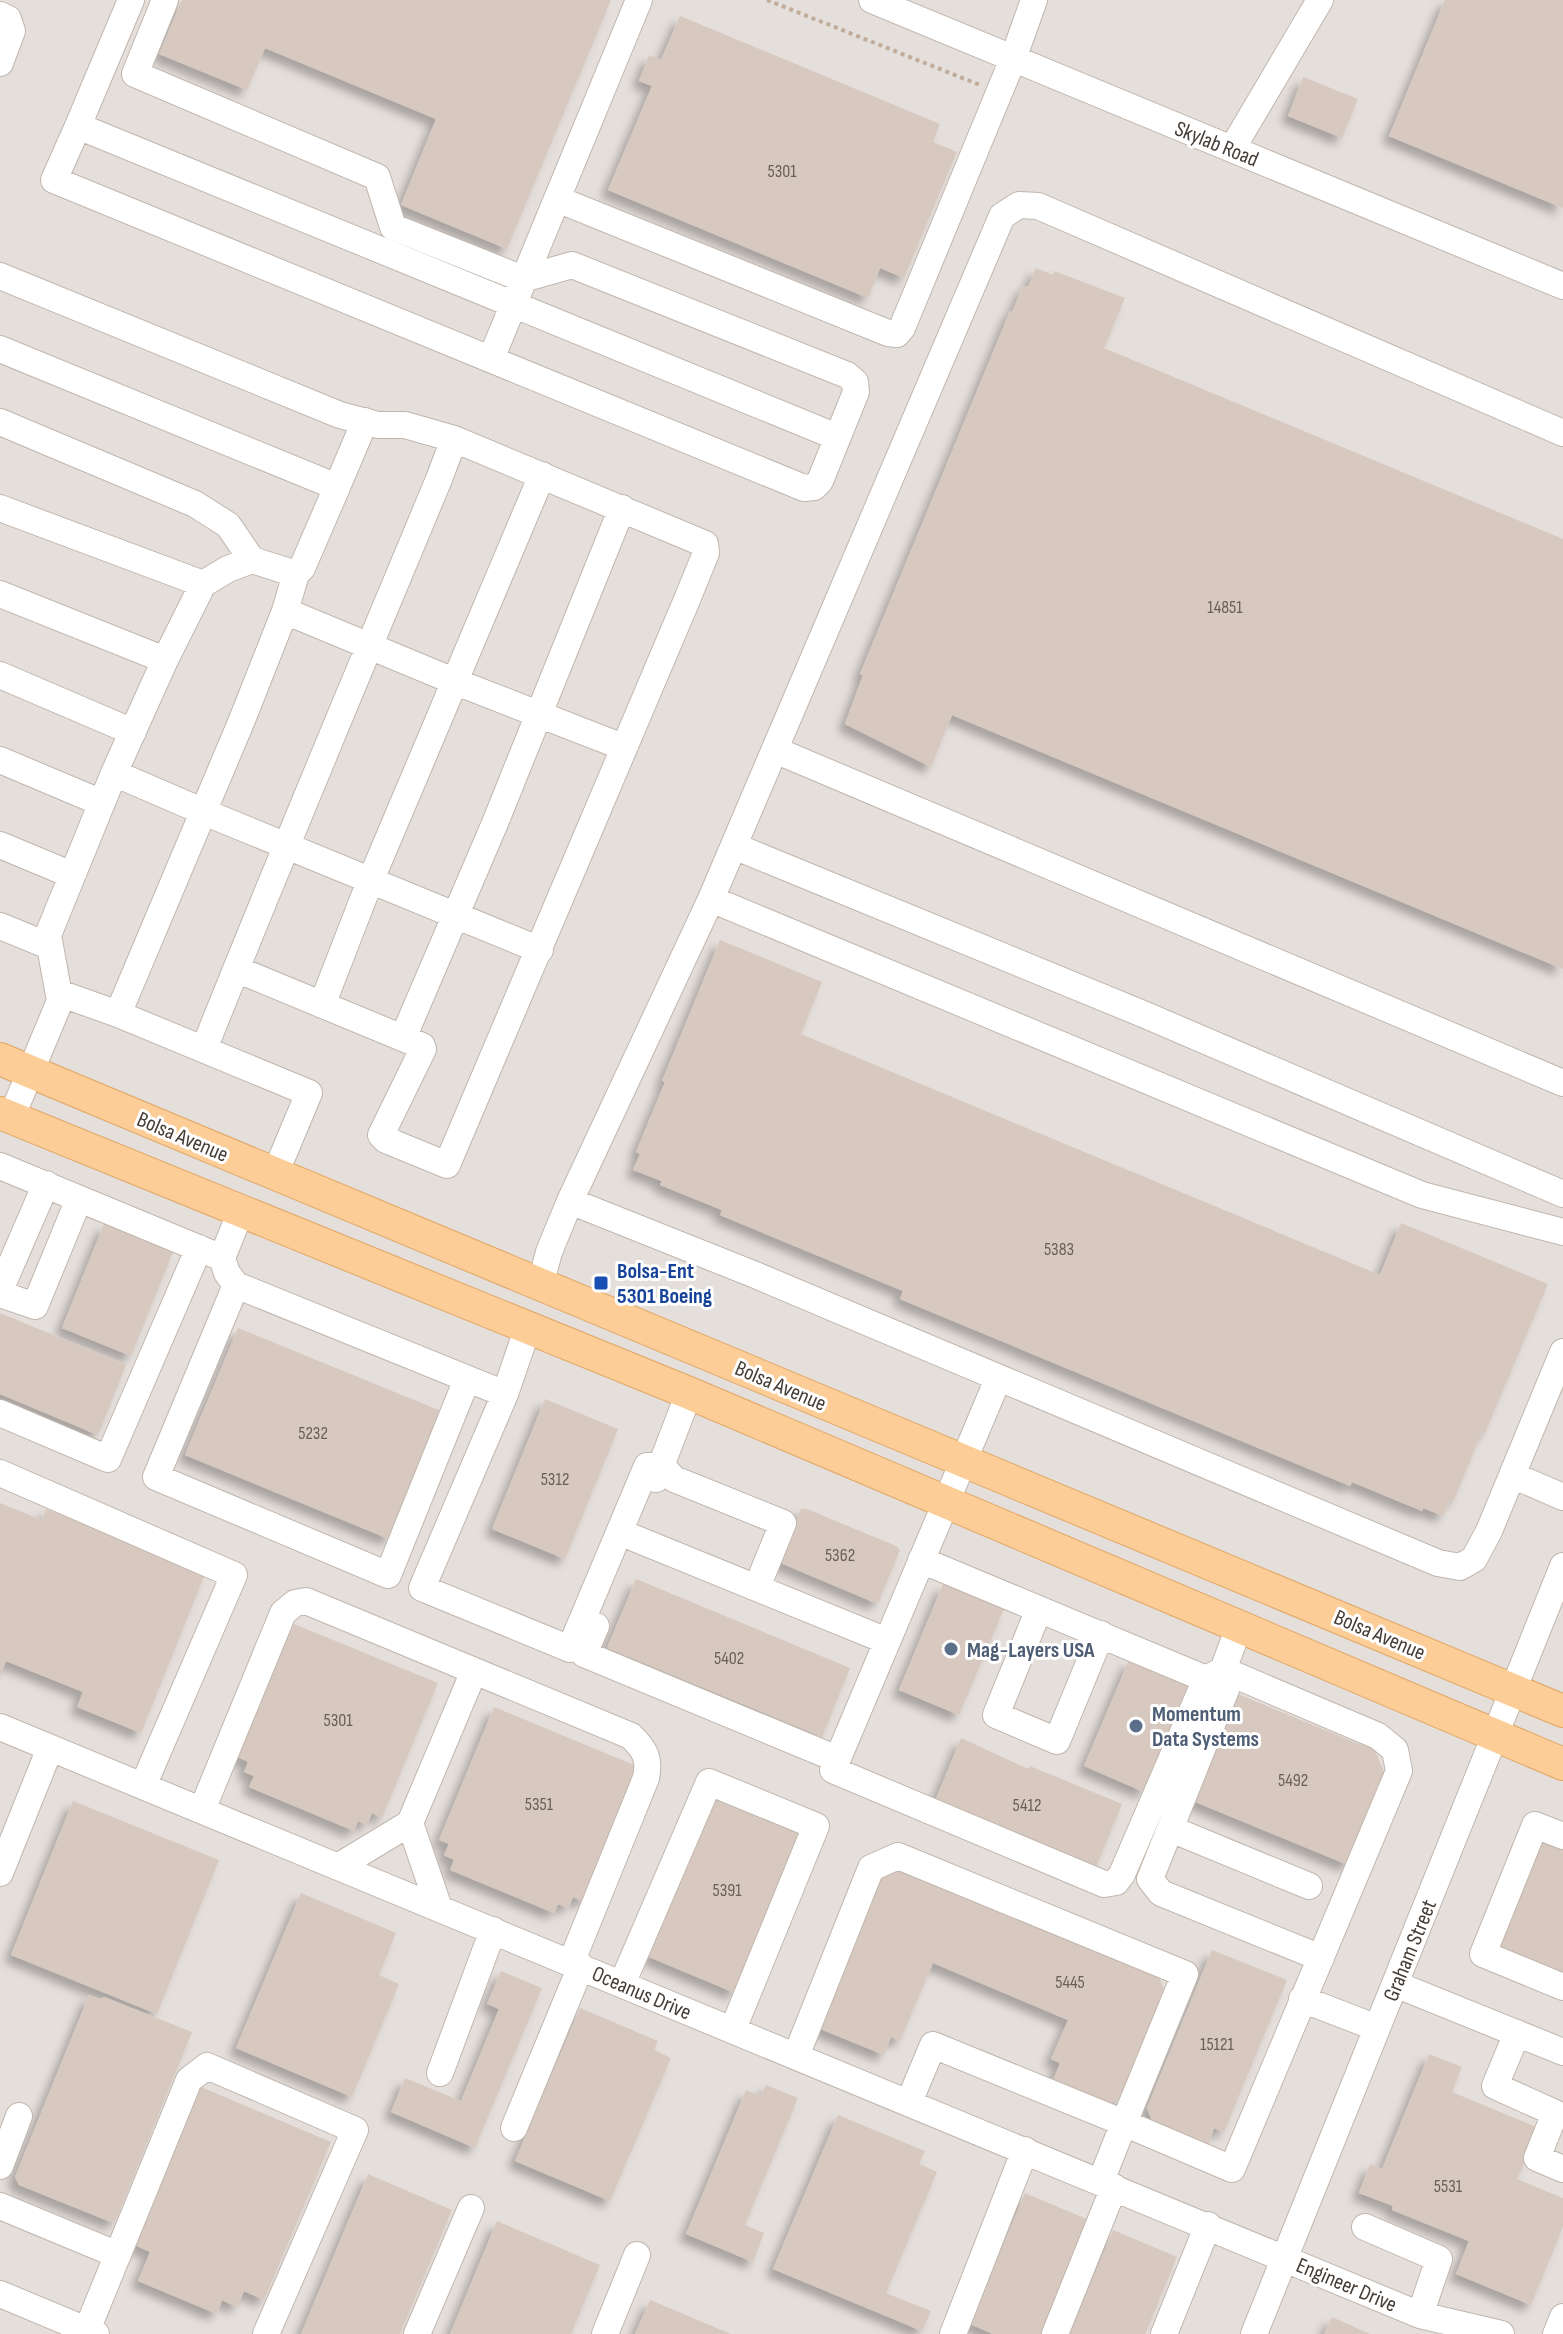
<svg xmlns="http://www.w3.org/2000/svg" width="1563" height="2334" font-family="'Sofia Sans Condensed',sans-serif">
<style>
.industrial{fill:#e5dfdb}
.building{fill:#d7c9bf;filter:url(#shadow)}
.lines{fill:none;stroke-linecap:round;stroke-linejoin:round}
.minor-casing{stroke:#c1b6ac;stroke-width:28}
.major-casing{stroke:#e1a666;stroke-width:34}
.path{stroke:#c0ac9a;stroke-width:4;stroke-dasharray:4 4;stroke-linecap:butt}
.minor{stroke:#fff;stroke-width:26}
.major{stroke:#fccd96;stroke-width:32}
.transit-dot{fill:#1a4fb4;stroke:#fff;stroke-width:3}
.service-dot{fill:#5c6f8a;stroke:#fff;stroke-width:3}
.labels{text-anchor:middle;stroke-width:6;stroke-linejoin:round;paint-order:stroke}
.number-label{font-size:18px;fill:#6a5f58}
.street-label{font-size:22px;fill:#453c36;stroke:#fff}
.transit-label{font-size:22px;font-weight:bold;fill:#164399;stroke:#fff;text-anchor:start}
.service-label{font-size:22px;font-weight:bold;fill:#4e5e75;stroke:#fff;text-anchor:start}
</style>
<defs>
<filter id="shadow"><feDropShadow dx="-7" dy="7" stdDeviation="4" flood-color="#0004"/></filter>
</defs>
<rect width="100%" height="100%" fill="#f3ede6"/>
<path class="industrial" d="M0 0H1563V2334H0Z"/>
<path class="building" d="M182 0H611L507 249 401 205 436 119 265 48 247 90 159 54Z
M1445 0H1563V208L1389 136Z
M680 16 940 124 933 142 957 152 904 278 880 268 868 298 608 190 652 86 639 81 649 55 661 60Z
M1303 77 1358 99 1342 138 1288 116Z
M1036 268 1053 275 1054 271 1125 298 1104 348 1563 539V969L952 715 931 767 845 724 863 675 860 674 1010 311 1012 312 1023 286 1028 287Z
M720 940 822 982 801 1034 1380 1275 1401 1223 1548 1284 1485 1433 1482 1432 1454 1500 1450 1499 1443 1516 1423 1508 1422 1511 1352 1482 1350 1486 900 1299 903 1291 720 1215 722 1210 660 1185 662 1181 633 1170 640 1154 636 1152 665 1082 662 1081Z
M104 1224 173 1252 131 1356 62 1328Z
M0 1313 126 1365 98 1435 0 1394Z
M238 1328 441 1411 389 1539 185 1455Z
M545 1399 618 1429 565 1559 492 1529Z
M0 1503 42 1520 46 1509 205 1574 141 1733 77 1707 83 1692 6 1661 0 1676Z
M801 1509H807L896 1546 900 1550 879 1601 873 1602 783 1564 780 1560Z
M636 1579 850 1668 822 1737 607 1648Z
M943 1584 1004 1609 959 1715 899 1690Z
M294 1624 438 1683 382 1818 372 1813 367 1825 358 1821 354 1831 249 1787 254 1776 244 1772 248 1762 238 1757Z
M1129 1660 1189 1686 1144 1792 1084 1766Z
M1238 1694 1359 1744 1370 1739 1387 1779 1348 1865 1193 1801Z
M494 1707 639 1767 584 1902 573 1897 568 1908 558 1904 554 1913 450 1870 454 1860 444 1855 449 1844 439 1840Z
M961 1738 1028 1769 1030 1766 1122 1804 1094 1872 933 1806Z
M715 1798 805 1823 735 1993 649 1957Z
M73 1801 219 1860 157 2014 11 1955Z
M1543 1838 1563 1846V1974L1498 1948Z
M901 1866 1157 1972 1165 1992 1120 2099 1109 2103 1053 2080 1060 2063 1051 2059 1068 2020 933 1963 900 2041 891 2037 884 2055 818 2028 883 1874Z
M301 1893 396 1933 379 1975 399 1984 352 2097 236 2048Z
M1212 1950 1287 1980 1224 2132 1214 2128 1208 2144 1152 2121 1147 2108Z
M501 1971 542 1988 475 2148 391 2112 405 2078 461 2101 499 2009 487 2004Z
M89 1995 100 1999 104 1997 192 2032 116 2220 111 2222 19 2185 15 2177Z
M580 2008 658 2041 654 2050 671 2058 610 2201 515 2161Z
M1429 2054 1462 2067 1452 2092 1539 2128 1517 2179 1563 2198V2227L1531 2305 1456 2274 1469 2241 1392 2210 1393 2206 1359 2193 1370 2164 1382 2169Z
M766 2085 798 2098 745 2225 764 2233 753 2262 686 2234 746 2090 761 2096Z
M201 2087 331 2142 264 2300 244 2291 237 2307 222 2300 217 2314 138 2281 150 2252 135 2245Z
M838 2115 925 2151 919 2164 937 2172 886 2293 931 2311 922 2331 773 2269Z
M368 2174 452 2210 400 2334H301Z
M1025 2193 1089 2220 1041 2334H993L970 2324Z
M497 2221 600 2265 571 2334H450Z
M1113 2230 1177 2257 1145 2334H1070Z
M650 2300 731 2334H635Z
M1332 2317 1370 2334H1324Z"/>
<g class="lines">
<g class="minor-casing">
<path id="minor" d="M165 0 135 74 377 177 393 227 523 279 572 265 847 375 855 382 856 392 820 481 814 487 804 488 54 180 78 126 837 437
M872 0 1563 286
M0 15 8 19 12 31 0 63
M78 126 131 0
M1232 149 1320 0
M557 199 888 333 897 334 902 328 1013 59 1034 0
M0 276 340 415 378 425H405L454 439
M0 349 337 487 302 568 296 574 252 560 228 569 203 584 165 660 0 594
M491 359 639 0
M0 422 195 504 228 525 252 560
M337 487 365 421
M0 508 203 584
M285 611 456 682 623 747
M0 675 133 732
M775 750 1563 1083
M0 760 102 803
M114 773 204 812 540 950
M0 845 72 875
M734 846 1143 1014 1563 1194
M711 899 1422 1195 1563 1232
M0 926 49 946
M59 993 118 1014 242 720 285 611 296 574
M322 1005 367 889 542 475
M118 1014 309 1093 275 1174
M403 1038 495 823 622 508
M204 1049C280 858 360 669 439 479L454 439 705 544 706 553 686 602 447 1165 386 1140 381 1135 423 1049 422 1046 236 969
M11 1118 60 1001 48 935 114 773 165 660
M0 1166 215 1255
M570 1201 753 1274 1438 1563 1460 1567 1474 1559 1489 1531 1563 1352
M241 1211 222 1258 227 1273 236 1285 505 1394
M236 1285 156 1477 388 1575 467 1379
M540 1286 549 1252 570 1201 711 899 1002 216 1019 205 1038 206 1563 433
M0 1290 46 1184
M0 1294 35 1306 79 1199
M528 1327 505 1394 422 1588 570 1649 647 1466 661 1465 674 1479 783 1523 757 1587
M998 1379 833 1770 1104 1884 1116 1882 1122 1874 1206 1679 1223 1670 1239 1627
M0 1413 108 1459 199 1248
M0 1473 234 1575 143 1786
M1512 1475 1563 1497
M656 1479 689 1393
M634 1538 887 1641
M921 1560 1206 1679
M1039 1609 996 1715 1057 1741 1101 1634
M596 1626 584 1654 837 1759
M1223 1670 1227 1687 1150 1879 1161 1893 1321 1958
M0 1727 1420 2315 1501 2334
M202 1810 283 1613 295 1603 306 1601 631 1736C645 1750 650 1758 646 1778L571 1963
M410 1823 439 1908
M1171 1829 1309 1886
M1563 1836 1535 1825 1483 1954 1563 1987
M339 1866 410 1823 474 1671
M0 1873 50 1748
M622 1984 709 1782 816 1826 733 2029
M1395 1984 1563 2052
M1302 1999 1377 2028
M1517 2033 1495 2086 1555 2113 1537 2158 1563 2169
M796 2056 871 1868 898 1856 1185 1974 1124 2123 933 2045 909 2102
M440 2073 493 1930
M514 2128 581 1966
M0 2166 19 2116
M1101 2181 1124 2123 1232 2169 1399 1771 1395 1750 1378 1736 1223 1670
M0 2206 118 2255
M1365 2227 1439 2259 1420 2315
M0 2294 96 2334
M87 2330 189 2080 207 2066 355 2130 266 2334
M417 2334 471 2208
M605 2334 637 2255
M953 2334 1025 2150
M1055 2334 1114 2187
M1164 2334 1208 2225
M1254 2334 1563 1566
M1556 2334 1563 2317"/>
</g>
<g class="major-casing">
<path id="major" d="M0 1059 1563 1711
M0 1113 689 1393 1563 1764"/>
</g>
<path class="path" d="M767 0 980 85"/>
<use href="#minor" class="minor"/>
<use href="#major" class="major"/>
</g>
<rect class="transit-dot" x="593" y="1275" width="16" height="16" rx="4"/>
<g class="service-dot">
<circle cx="951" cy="1649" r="8"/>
<circle cx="1136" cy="1726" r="8"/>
</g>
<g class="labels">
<g class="number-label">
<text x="782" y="177">5301</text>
<text x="1225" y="613">14851</text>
<text x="1059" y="1255">5383</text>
<text x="313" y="1439">5232</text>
<text x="555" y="1485">5312</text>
<text x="840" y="1561">5362</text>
<text x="729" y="1664">5402</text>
<text x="338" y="1726">5301</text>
<text x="1293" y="1786">5492</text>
<text x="539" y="1810">5351</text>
<text x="1027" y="1811">5412</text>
<text x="727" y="1896">5391</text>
<text x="1070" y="1988">5445</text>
<text x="1217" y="2050">15121</text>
<text x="1448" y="2192">5531</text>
</g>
<g class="street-label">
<text transform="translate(1217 143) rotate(22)" y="8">Skylab Road</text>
<text transform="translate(183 1136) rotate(23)" y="8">Bolsa Avenue</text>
<text transform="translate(781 1385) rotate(23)" y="8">Bolsa Avenue</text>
<text transform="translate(1380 1634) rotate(23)" y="8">Bolsa Avenue</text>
<text transform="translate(1409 1950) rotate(-68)" y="8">Graham Street</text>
<text transform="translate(642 1992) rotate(23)" y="8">Oceanus Drive</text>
<text transform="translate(1347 2284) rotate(23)" y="8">Engineer Drive</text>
</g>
<g class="transit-label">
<text x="617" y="1278">Bolsa-Ent<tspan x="617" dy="25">5301 Boeing</tspan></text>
</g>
<g class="service-label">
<text x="967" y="1657">Mag-Layers USA</text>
<text x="1152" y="1721">Momentum<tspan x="1152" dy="25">Data Systems</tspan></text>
</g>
</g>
</svg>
